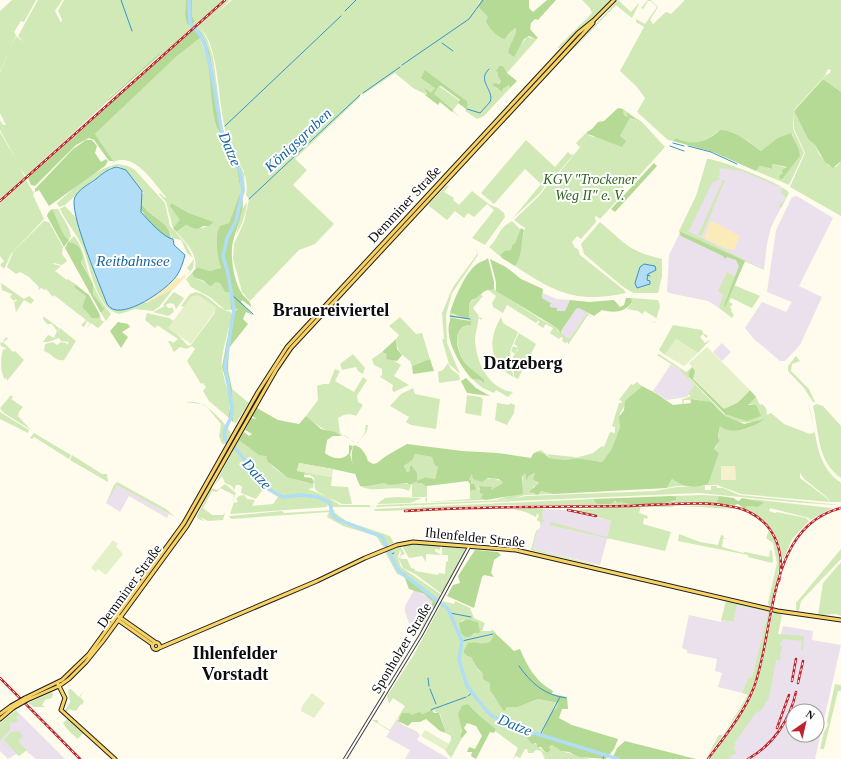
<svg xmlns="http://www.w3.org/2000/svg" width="841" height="759" font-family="Georgia,serif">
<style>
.industrial{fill:#eae1ec;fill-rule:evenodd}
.farmland{fill:#f5f1cd}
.green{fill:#d1e9b6;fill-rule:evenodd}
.forest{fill:#b5da96;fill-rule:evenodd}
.sand{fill:#fbebb9}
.pitch{fill:#e3f0c8}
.water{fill:#b1ddf6;stroke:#3894ce}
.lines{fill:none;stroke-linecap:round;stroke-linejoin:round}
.stream{stroke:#3894ce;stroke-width:1}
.river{stroke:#b1ddf6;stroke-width:3.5}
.minor-casing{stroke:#404040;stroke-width:4}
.major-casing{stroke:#1e1e1e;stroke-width:5}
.minor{stroke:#fff;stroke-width:2}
.major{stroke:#f9d363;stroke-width:3}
.rail-casing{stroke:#bd242d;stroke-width:2.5}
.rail{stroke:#fff;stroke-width:1;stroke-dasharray:3;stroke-linecap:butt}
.major-bridge-casing{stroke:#1e1e1e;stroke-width:5;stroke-linecap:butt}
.major-bridge{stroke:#f9d363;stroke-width:3}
.labels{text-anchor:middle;stroke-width:4;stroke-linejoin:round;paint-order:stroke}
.park-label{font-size:14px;font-style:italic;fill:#2d651d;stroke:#fff}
.street-label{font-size:14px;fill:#0d0d0d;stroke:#fff}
.water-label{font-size:15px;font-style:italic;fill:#16659f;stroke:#fff}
.district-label{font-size:18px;font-weight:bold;fill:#0d0d0d;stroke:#fff}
</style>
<rect width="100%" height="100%" fill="#fffbed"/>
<path class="industrial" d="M710 159 762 178 787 191 788 194 771 227 767 244 764 270 745 261 724 311 708 301 669 293 667 291 669 255 699 194Z
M797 196 833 218 799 286 822 297 800 345 785 361H780L754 339 745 328 762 302 786 312 792 302 767 292 776 230 792 197Z
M543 293 557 299 570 300 565 311H556L550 307V304L542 298Z
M579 308 588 312 570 338 567 339 561 334V331L576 309Z
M722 343 731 352 722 361 713 352Z
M671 364 679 369 694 385 687 397 667 400 653 391Z
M117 485 164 511 169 514 167 518 129 496 120 512 106 503Z
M543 509 567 510 611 521 607 537 610 539H607L600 565 533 549 537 531 540 528Z
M414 590 430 598 434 602 416 632 409 623 405 612V606Z
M736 605 768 612 752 677 748 678 742 693 718 687 722 673 715 671 717 659 687 653V650L682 648 689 615 721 622V620L732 622Z
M783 626 813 631 812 640 841 645 815 759H722L781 634ZM793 711H817V735H793Z
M18 712 65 759H36L25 750 19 756 16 754 8 759 0 751V729Z
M396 721 420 735 417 740 449 759H405L410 750 386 737Z"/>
<path class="farmland" d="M721 466H735L736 480H721Z"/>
<path class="green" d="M12 0H36L24 22 21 21 14 32 16 35 11 46 16 36 24 42 18 36 38 0H62L55 11 61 23 62 19 58 11 64 0H186L185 14 188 25 190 26 195 21 192 16V0H224L160 56 161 54 108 98V101L26 176 20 168 25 177 0 199V132L18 163 0 130V120L3 125H6L0 113V73L11 46 0 72V11Z
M227 0H230L215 15 232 0H481L478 3 481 7 508 36 515 28 516 30C516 38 509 44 508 53L516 51 527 37 537 39 507 73 503 66 498 67 497 71 501 81 497 85 494 83 496 88 501 91 509 85 510 88 484 116 477 119 465 111 468 106 467 101 425 70 435 88 431 94 423 87 427 95 413 88 395 73 362 95V93L360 95V97L295 159 307 170 293 185 334 224 315 244 299 250 250 301 242 292 233 259 234 244 244 222 249 199 246 195C250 171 236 164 229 144 218 110 221 74 209 41 207 36 203 32 200 28L207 39 213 57 223 131 229 146 244 171 245 195 244 191 243 193V208L247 202C246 214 242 225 236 235L242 207 241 194 229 223 223 226 217 240 221 269 210 271 197 267 195 268C198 254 185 241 176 232L186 225C196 230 206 229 214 222L189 213 171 203 170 206 181 220 173 228 166 202 159 194 160 193 165 198 166 197C153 182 135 152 113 162L94 135 176 57 200 38 208 62 215 118 222 136 220 137 231 162 237 168 239 183 241 169 229 149 221 125 210 53 202 33 196 27Z
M582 0H612C595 17 576 31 560 48H557L592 13 590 8Z
M618 0 631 12 638 4 637 3 639 4 632 18 616 5 566 57Z
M648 0H651L658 7 650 20 653 24 666 12 671 14 684 1V0H841V92L823 79 826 75 830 73 831 70 828 69 824 77 794 110 793 129 804 153 789 185 756 171 760 166 771 169 772 164 788 168 782 170 789 169 800 156 792 134 761 151 748 141 718 131C715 135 700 143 695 144 689 144 681 140 676 138L673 141 668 140 637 112 645 98 637 87 620 71 644 27 636 22V19L645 24 657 7 651 1H648L643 9 641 8Z
M439 86 460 101 453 110 459 117 434 94Z
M623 109 642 122 665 147 637 178 634 175 629 179 626 178 623 187 625 192 600 219 596 216 595 217 596 222 581 239 577 236 572 242 575 248 578 249 580 255 624 290 626 293C577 304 554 292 515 266 523 256 521 242 525 228L514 220 540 195 551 180 556 177 560 178 563 175 560 172 581 146 579 147 576 143 587 132 590 136 594 137 620 136 630 118 637 121 638 120 626 112 628 117 624 115Z
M794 111 808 139 815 145 819 154 829 166 836 167 841 161V216L790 187 805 153 794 129Z
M526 140 555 167 568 152 571 155 574 154 557 174 548 181 540 193 513 218 541 184 525 169 494 204 481 193Z
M707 159C718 159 787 185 789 193L790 191 781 208 779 206 786 198 781 192 782 188 742 171 741 173V171L722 168 719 169 720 175 717 177 721 178 712 183 690 229 688 231 764 270 679 231 696 196Z
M118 164 128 166 135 170 165 203 170 226 186 244 194 260 193 268 185 278 190 271 187 268 194 259 187 253 181 240 172 238C169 225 154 216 144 208L141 212 161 230 139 220 140 196 144 193 136 184 137 182 136 183 125 171 126 169 123 170 119 166 109 168V170L89 183 65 205 59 207 57 203C74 188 96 168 118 164Z
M26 180 34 193 33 195 44 219 11 254 4 269 0 265 4 261 0 256V203Z
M723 180 726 181 724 182 702 236 698 235Z
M447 185 449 186 444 192 454 198 453 200 459 205 472 191 490 205 498 208 504 213 505 217 485 245 472 238 494 210 487 204 474 217 468 213 464 218 455 211 447 220 429 206V204Z
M65 206 76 218 97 280H100L126 310 140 297 146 303 174 288 159 307 153 311 135 309 120 314C95 310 91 265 82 246 76 233 66 222 60 209Z
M52 209H58C63 219 69 225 71 236L69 240C62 236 57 217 52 209Z
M44 221 49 222 63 247 62 254 67 261 62 265 54 263 53 264 61 266 55 271 67 280 68 279 78 286 76 285 86 296 82 307 89 315 100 317V315L101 320 104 322 98 328 91 323 86 329 90 323 87 321 84 327 81 325 86 320 54 295 53 297 46 289 45 290 41 288 38 290 39 287 29 277 20 272 16 274 7 267 13 252Z
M512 221 521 230 515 243 512 245 511 250 500 255 502 258 489 247C500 237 497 229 512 221Z
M600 222C625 243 628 251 662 259V276L658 293H633L622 286 584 254 581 244Z
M74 236C82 246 84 256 87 268 92 284 100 302 111 314L106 321 101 313 103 309 93 294V284L71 242H68Z
M476 248 478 255 452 293 446 315 447 343 460 374 449 364 442 339H444L442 313 453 287 478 253Z
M727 272 734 276 737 273 725 307 734 285 760 296 752 308 731 298 729 302 733 304 730 307 732 310 731 311 734 315 732 318 719 308 723 295 718 291Z
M192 273C194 279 203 280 208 285H212L216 282H220L225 292H230L232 306 230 310H225L210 297 191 287 186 279Z
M1 283 24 299 29 296 34 300 31 304 24 300 16 312 14 302 17 301 16 299 14 301 10 297 12 294 2 290Z
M489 288 495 290 542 320 557 328 558 331 567 338H570L587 313 593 318 588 315 568 345V342L565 343 562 341 563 338 561 337 559 339 550 333 553 328 546 324 543 328 537 324 539 323V320L536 323 507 305 503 313 493 307 492 303 496 296 487 289Z
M484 290 481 295 483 296 473 308 479 316 473 320 478 317 482 318 481 320 479 318 478 319C479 324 475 333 475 341 477 364 489 389 513 392L508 397 496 390 494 393 481 387 472 379 480 380 483 384C477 374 474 372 467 365 460 358 454 338 459 329L468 325 470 320 458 318 450 320V313L456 316Z
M174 292 184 298 176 309 174 304 170 303 166 305 168 308H172V306L174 312 168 316 153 312 165 306 163 305Z
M196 292C211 295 216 309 231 312L232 316C229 328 220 357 222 368 225 387 233 397 228 417L209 401 203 391 206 387 203 383 201 384 187 361 195 349 192 346 187 349 180 347 174 352 168 341H171L173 343 178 339 157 325 155 328 145 320 147 313 169 318 175 322 169 328 180 337 188 346 191 345 214 314 216 307 211 317 186 304 184 307 181 306 190 294Z
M631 298 658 300 660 306 656 320V318L645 311 642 314 654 322 655 321V323L638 311 627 309 632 303Z
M43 316 59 328 58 333 60 328 76 341 64 360C55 362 53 354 44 351L45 344 53 342 57 345 61 342 66 343 67 345 69 342 61 341 59 338 48 342H43L48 335 54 338 57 331 52 324H47L43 319Z
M400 317 416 334 422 333 430 359 412 366 410 361C400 354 397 350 396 339L399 335 389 326Z
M501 317 503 323 518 332 510 351 513 377C488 363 488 339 501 317Z
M673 325 702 330 703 333 708 336 706 338 703 334 700 337 705 343 711 339 698 353 676 339 665 355 659 350Z
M519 333 536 344 518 379 514 377 513 356 515 354 511 351 513 346 518 348 515 353 518 350 517 346 514 344Z
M6 337 8 339 3 342 15 354 13 352 15 351 24 360 7 381V378L5 379C0 374 0 355 4 348V350L6 348 1 346 0 342 2 343Z
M382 352 387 353V356L401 365 394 376 409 385 394 392 392 390 393 385 380 377 382 375V369L374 365 372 359Z
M353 354 365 368 363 374 358 371 356 367 342 370 340 364Z
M659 354 686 372 692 367 689 378 724 414 753 405 748 404 756 397 760 405 762 404 766 408 767 415 771 413 784 424 810 434 815 432 808 403C818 432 813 464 841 483V502H830L828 498 804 479 794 464 800 473V478L828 499 829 502 741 494 717 485 677 486 667 488 672 479C681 486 693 486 705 485L719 453 714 449 717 446 720 426C724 427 728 429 732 430 742 432 756 427 761 419 751 425 733 423 723 415 721 413 720 410 717 408 712 403 698 399 691 399V403L690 400H684V403L681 404 683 401 681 400 691 396 688 394 694 385 679 369 657 355ZM721 466H735L736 480H721Z
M796 356 800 361 792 364 791 371 809 389 815 402H813L804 388 788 371V366Z
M448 363 451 369 459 375 460 380 439 383 438 372 443 370Z
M335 369 340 371 335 381 354 392 363 377 367 380 357 396 358 402 363 405 356 416C350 413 344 414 338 418L340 433 356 443 360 441 366 430 363 428 365 429 366 425H368L367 431 358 443C351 443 350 437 344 435 328 432 319 428 306 416L318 400 317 386 323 384H329Z
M637 382 642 386 633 394 620 413V427L616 438 611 450 602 462 577 458 566 460 549 458 548 455 535 452 541 450 546 454 574 457 576 458 593 453 602 446 604 447 610 432 615 433V427L612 426 619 403H621L622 401 619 400 631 384 633 385Z
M413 388 415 394 440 399 436 429 411 425 406 422 409 417 390 406 401 394Z
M232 389 249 403 236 423 233 422Z
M11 395 13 397 11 399 23 407 19 412 18 416 31 430 4 413 0 408Z
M467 395 480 397 483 399 481 416 465 413Z
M185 402C192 401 198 402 204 405 210 408 231 428 231 435L226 444H222L219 436 221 424 207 407 201 404Z
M497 403 509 405 510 403 515 405 514 413 507 425 495 420Z
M817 404 823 406 841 426V478C817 462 819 431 813 406Z
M0 412 29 430 28 433 0 419Z
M34 433 71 455 69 459 34 437 32 439 30 438Z
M239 439 261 455H265C267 457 268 461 269 463 280 475 298 481 312 484L314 482 313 488 308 489 328 497 340 505H369L371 507H332L331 505 326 506 328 507 230 514 234 502 236 503 238 501 236 499 239 496 244 495 247 499 255 500 252 506 273 504 278 497 264 488 256 499 241 493 242 487 240 485H236L234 490 232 486 225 483 222 476 214 486Z
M415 454 432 457 438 467 435 479 427 477 421 483 427 487V497H412V484L416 472 412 466 410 471 407 472 404 467Z
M72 455 102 474H107L108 482 70 460Z
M305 472 332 477 331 486 348 487 352 504H342L318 492 315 489 314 478 310 475H305Z
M536 473 533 480 539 484 533 487 532 494H538L541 491 553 494 525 495 512 499 496 500 523 492 522 489 523 474H525L526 482 529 476Z
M472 474 483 481C489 476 498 479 504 483L491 490 487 487 479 486 478 489 483 494 482 500 427 502H426L425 498H427V502L470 499V491L474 487 470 484 469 480Z
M117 482 166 509 175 517 117 485 106 504 114 485Z
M384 483C393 485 403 482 411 485L409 491C395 484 373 494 360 486H369Z
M225 484 236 493 232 502 234 495 220 488 217 492 212 491 203 508 212 515H223L225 512 223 520 208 521 200 517 204 521 198 519 197 516 211 488 217 490Z
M705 486V490H711V486H717V488H723L739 495 841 505 804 503V501L803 503 699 493 375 507 378 505 507 500 526 496 655 491 677 487Z
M701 495 719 496 716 503 661 504 675 501 676 498 672 496Z
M397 497 422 498 410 503 377 504 385 498Z
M593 499 597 504C607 504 615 501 624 501L623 503 628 505H512L386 511H375L374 509Z
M752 499 831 508H833L810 520 809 518 770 508 769 511 775 513 777 512 806 518 809 521 792 539 783 560C780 536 766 519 745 509L747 506 758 507 763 502Z
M718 505C751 506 781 529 779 565 779 579 774 594 772 607L769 606 768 603 777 563 773 543 766 538 769 530C760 518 748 512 735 508L734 509 679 506Z
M635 506H673V507H641L639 513 648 516 647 519 644 518 643 524 671 532 665 551 549 525 551 522 607 537 611 521 573 510Z
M530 508 543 509 542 519 546 523 542 521 540 526V522L537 520 539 515 537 514 536 517 526 512 512 509Z
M335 510 334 512 346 521 390 536 394 543 383 547 376 536 343 526 327 517 329 512 231 519 229 516 282 511 284 513Z
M540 528 537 531 533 549 596 565H593L531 550 536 531Z
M679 534 700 542 718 545 721 535 724 536 723 538 728 539H723L722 547 743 553 745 552 769 557 770 550 772 551 773 561 772 563 748 557V555L678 541Z
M413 544 440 546V550L435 549V551L441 555 426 554V562L422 556 409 558 402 546Z
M400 546 405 554 400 556 401 559H407L411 568 415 569V571L438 575 439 573 445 574 446 562 448 561V555H442V546L465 549 464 553 442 594 415 574 403 568 399 559 401 553 400 550 398 557 401 567 439 593 441 595 438 600 401 573 402 576 397 574 385 552Z
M841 549V559L801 601 799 611 796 610V603Z
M841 562V616L836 614 818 615 823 583Z
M443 601 454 604 455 601 470 608 474 618 485 623 482 631H491L492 629 496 633 490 642 486 644 468 643 463 652 467 656 471 657 478 670 483 674V677L490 683C490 695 498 702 506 710L507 707H518L538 699 558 703 557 707 550 714 542 736 537 734 529 739 546 753 549 752 551 750 549 747 552 745 561 751 590 759H545L541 751 536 750 533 753H528L527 749H525L520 758 516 756 513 759 518 748 495 731 496 729 480 716 468 704 460 737 462 738 451 758 445 750 451 740V736L446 733 440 714 432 710 424 714 421 713 397 719C401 727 415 728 420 735L396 721 390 731 372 720H378V723L390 730 405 706 393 698 389 704 387 696 413 656ZM467 619 478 622 480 630 470 637 461 629V621Z
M726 601 771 611 757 675 749 695 736 717 706 759 719 735H723L748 695 742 693 748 678 752 677 768 612 737 605 733 622 721 620Z
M773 612 782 615 778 634 804 636 803 650 801 651 802 641 783 639 780 645 782 646 780 655 781 660H776L769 698 760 712 757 711 734 744 736 745 734 748 736 754 730 756 731 759H710C724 738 741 718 751 695 763 669 767 639 773 612Z
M835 684 841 685V691H838L824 749H820L824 732 828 725 827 721Z
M71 689 79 697 85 689 80 697 84 701 82 705 81 704 76 711 69 709 66 713 64 712 70 702 68 690Z
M52 692 53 694 52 698 45 700 42 705 45 707H34L28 703Z
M16 710 19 714 16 717 18 720 17 722 10 723V730L0 740 11 752 0 741V723Z
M67 719 83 733 78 739C71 733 68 731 63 723Z
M19 731 23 736 18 741 27 750 19 756 4 740 11 732Z"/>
<path class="forest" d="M186 0H192V16L195 21 191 26 187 24 185 14Z
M481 0H529V8L533 12 547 0H556L538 20 535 19 531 23 530 29 538 38 536 39 529 36 524 39 514 57 508 53C509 44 516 37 516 30L515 28 504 39C497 36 489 29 486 21L488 17 478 6Z
M196 27 202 33 210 53 221 125 229 149 241 169V183H239L237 168 231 162 219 137 222 136H219L221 133C208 122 214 57 200 38L176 57 95 134 113 161H109L94 140 89 138 76 145 35 186 31 185 28 178Z
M159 54H161L108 101V99Z
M499 66H503L507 73 517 81 510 88 509 85 503 89 502 92 493 85 494 83 499 84 501 81 498 76V73L496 71Z
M425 70 467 101 468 106 466 109 458 103 460 100 441 86H439L434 94 453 110 452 112 440 102 438 105 425 95 427 94 423 87 431 93 435 88 421 78Z
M823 79 841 92V161L833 168 825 162 815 145 808 139 794 111Z
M618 108 623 109 624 115 628 117 626 112 639 121 630 118 620 136 626 141 622 147 588 134 587 132 592 129 598 122 604 121Z
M720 130C734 130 750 143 761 151L778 138 791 133 799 150 800 156 782 179H780L779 176 783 173 782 170 787 167 772 164V169L760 166 756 171 713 152 673 141 676 138C693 146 705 143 720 130Z
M86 140H92L97 146 95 153 101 162 106 159 108 161 105 166 49 206 39 190 35 192V189L73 149Z
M654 163 657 166 615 212 611 209Z
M240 194C248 208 234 231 232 247 231 261 234 280 241 292 244 298 251 300 251 307L242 300 241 302 253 315 246 312 243 319 248 324 229 348 228 370 232 389 233 422 228 417 230 408 228 388 222 367 232 313 238 309 231 310 230 292H225L220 283 216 282 211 286 208 285 204 281 194 277 192 273 197 267 210 271 221 268C218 260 214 235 220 226L229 223Z
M171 203 189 213 214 222 209 226H203C197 231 193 228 186 225L176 232 173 228 180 220 170 206Z
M141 206H143C151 217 171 223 171 239 164 238 139 213 141 206Z
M52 209C57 217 62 236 69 240L64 247 47 216 48 213Z
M521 228 524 230C521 243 523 256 515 266L502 258 500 255 505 251 511 250 512 245 515 243Z
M679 231 745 261 725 307 724 306 739 266 736 260 727 257 725 259 723 256 681 236Z
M68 242C77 242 82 250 83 258L81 262 93 284V294L104 309 101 313 65 248Z
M488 258 494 282V290C482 288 481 297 472 300L469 304V319L450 313C454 299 465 273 477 264 481 261 485 261 488 258Z
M490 259 506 267 521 279 543 289 542 298 552 304H550V307L557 308V311H565L570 300 589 302 614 300 620 307 624 305 626 298H631L632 302C625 313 613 313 602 310L594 316 579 308 576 309 561 331V334L557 328 496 291V282Z
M76 285 89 295 100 315 99 318H92L82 307 86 296 74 287Z
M451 318 471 321V325C449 325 457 355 467 365 472 370 479 375 484 380V383L480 380 472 379C460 366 442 336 451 318Z
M118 322 128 324 130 327 122 332 128 337 121 348 110 331Z
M396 339 397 349 402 355 397 361 386 359 387 354 382 352Z
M430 359 434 371 413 374 412 366Z
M692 367 737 403 750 390 756 397 748 405H756L761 416 747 421 725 414 689 377V373Z
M466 378 476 388 490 396 467 393 461 381Z
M642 386 657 394 673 405 691 403V399L711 402 725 416 744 424 764 419C754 428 731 436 720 426L718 436 719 441 714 449 719 453 708 484C694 489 683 487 672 479L667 488 553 494 541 491 538 495 529 492 539 483 533 480 535 473 529 476 526 482 525 473 522 477 523 494 486 500 481 499 483 494 480 493 479 486 492 487 491 490 503 483 499 479 488 478 482 482 473 479 472 474 469 480H471V484H474L476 489 470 491V484L468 481 427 486V487L421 483H417V481L410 485 407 483 390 485 384 483 369 486H360C355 475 348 456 354 445 362 447 366 454 368 461L373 464 377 463 386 456 407 444 462 451 498 453 531 458 533 454C537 450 546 454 549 458L566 460 577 458 602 462 611 450 616 438 620 427 619 417 624 410 625 401ZM415 454 432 457 435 465 438 467 435 479 426 477 417 481V473L412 466H410V471L407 472 404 466 412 460Z
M257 408 278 420 299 424 306 416 321 429 335 432 342 436H333L327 440 325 453C332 459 343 461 349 453V445L353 446 350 454 355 474 333 469 299 463 297 471 305 472 304 477 312 478 314 482 312 484 287 477 268 462 266 456 259 455 239 440 244 432 249 436 252 434 245 430 251 418 257 419 252 416Z
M672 496 676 497V500C660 506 639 506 622 503L623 501 618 503 615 501 611 504H597L593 499Z
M719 496 734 498 736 500 739 501 742 498 764 502 758 507 747 506 745 509 738 504 735 505 716 503Z
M475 550 498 552 501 555 494 560 491 573 494 577 484 575 482 577 474 608 447 596 453 585 460 583 458 576Z
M401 573 438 600 420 631 417 630 433 602 424 594 409 589 405 578 402 576Z
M467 619 478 622 480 630 479 633H475L470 637H465L461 633 459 623Z
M495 633 514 651 520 649C527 666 536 682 553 691L552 694 567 697 568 709H562L559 718 572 725 618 739 614 749 606 759 579 757 569 752 561 751 552 745 549 747 551 750 549 752 546 753 541 747H537L536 743 532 744 527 738V735H542L550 714 557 707 558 703 538 699 518 707H507L505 711 503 710 490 690V683L483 679V674L477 668 471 657 467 656 463 652 468 643C476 641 482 645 490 642Z
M468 704 480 716 496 729 494 733 490 732 476 759 471 756 472 752H467L469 747 475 749 482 736 476 726 467 723 464 728 467 732 462 738 460 737 462 730 458 714 462 706Z
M432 710 434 713H439L446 733 440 731 426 719 420 722H412L408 726 398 721 402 713H409L412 715 419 712 423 714Z
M625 741 696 759H612L617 748Z"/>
<path class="sand" d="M712 221 740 236 734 250 724 248 704 238 710 222Z
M185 274 186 276 174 289 145 303 144 300 173 280 174 277 180 279Z"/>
<path class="pitch" d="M198 295 216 307 213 314 191 344 168 328 191 297Z
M676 339 698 353 684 366 665 355Z
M707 347 750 390 737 403 724 409 693 379 695 371 689 363Z
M299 463 333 469 332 477 297 471Z
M113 540 118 544 116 546 123 554 106 575 98 569 96 572 91 568Z
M312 693 325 703 314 718 301 711 302 706Z
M425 730 449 744 445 750 421 736Z"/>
<path class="water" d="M117 167 126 170 142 191 141 212C148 220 164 238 173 239L174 245 185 255C182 266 179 275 171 282 161 293 118 323 107 304 100 285 68 211 75 197 79 189 89 184 96 179 102 174 109 168 117 167Z
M644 264 655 266 656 270 648 274 647 280 650 281V284L637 288 635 283 640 267Z"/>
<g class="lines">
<path class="stream" d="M121 0 132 31
M345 11 356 0
M442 43 453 51
M402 65 469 19 483 0
M363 93 400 67
M467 109 480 113 490 102C495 90 476 81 489 69
M225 126 341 16
M673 143 684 146
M670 146 684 151
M688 146 711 152 737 164
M249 199 360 95
M647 275 650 276
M232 295 253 314
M450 316 470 319
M391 554 394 553
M450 613 471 617
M462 641 493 634
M519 666C531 683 544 695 566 698
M428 678 429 686
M430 689 436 704
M468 696 472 693
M436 708 466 697
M431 710 435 708
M540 735 560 697
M603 759 604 754"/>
<path class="river" d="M189 0 190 23 201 36 205 46 211 70 221 128 227 147 240 171 243 190 236 221 227 238 223 256 228 274 234 309 225 367 232 406V415L224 432 225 440 236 449 268 489 283 497 301 495 318 497 330 503 332 514 337 519 382 537 398 570 448 609 462 641 459 660 467 686 485 709 492 716 521 729 618 759"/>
<g class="minor-casing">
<path id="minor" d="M345 759 421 635 469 547"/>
</g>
<g class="major-casing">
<path id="major" d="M118 616 155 642
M118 620 152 644
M152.5 646a3.5 3.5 0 1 1 7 0a3.5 3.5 0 1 1-7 0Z
M159 648 317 581 365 558 397 545 413 542 516 550 778 611 841 620
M58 684 65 698 61 710 115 759
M25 698 62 680 89 654 184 523 258 392 287 347 578 33 594 20 614 0
M27 700 59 686 69 679 86 662 103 641 187 526 276 370 291 348 593 23
M0 714 11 706
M0 719 13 708"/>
</g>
<use href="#minor" class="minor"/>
<use href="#major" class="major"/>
<g class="rail-casing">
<path id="rail" d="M0 201 225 0
M568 510 596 516
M405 511C479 506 553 507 626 506 659 505 722 498 749 512 776 525 785 554 779 581
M0 678 80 759
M792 681 796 659
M798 683 803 661
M777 728 789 695
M708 759C725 736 744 713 754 687 776 628 766 527 841 508
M748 759C773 745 790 720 796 692"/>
</g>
<use href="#rail" class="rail"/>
<g class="major-bridge-casing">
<path id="major-bridge" d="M11 706 25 698
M13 708 27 700"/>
</g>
<use href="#major-bridge" class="major-bridge"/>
</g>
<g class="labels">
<g class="park-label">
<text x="590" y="184">KGV "Trockener<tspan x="590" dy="16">Weg II" e. V.</tspan></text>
</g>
<g class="street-label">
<text transform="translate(404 204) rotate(-47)" y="5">Demminer Straße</text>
<text transform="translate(475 537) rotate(6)" y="5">Ihlenfelder Straße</text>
<text transform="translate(129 586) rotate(-54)" y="5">Demminer Straße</text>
<text transform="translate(401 648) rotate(-59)" y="5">Sponholzer Straße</text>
</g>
<g class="water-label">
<text transform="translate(298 140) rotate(-43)" y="5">Königsgraben</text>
<text transform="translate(230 149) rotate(67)" y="5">Datze</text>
<text x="133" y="266">Reitbahnsee</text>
<text transform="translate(257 474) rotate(48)" y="5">Datze</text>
<text transform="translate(515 725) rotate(22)" y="5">Datze</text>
</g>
<g class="district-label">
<text x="331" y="316">Brauereiviertel</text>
<text x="523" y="369">Datzeberg</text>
<text x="235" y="659">Ihlenfelder<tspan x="235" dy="21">Vorstadt</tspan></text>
</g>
</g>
<g transform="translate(805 723) rotate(34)"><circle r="19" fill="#ffffff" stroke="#9e9e9e"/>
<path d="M0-3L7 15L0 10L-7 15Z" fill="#bd242d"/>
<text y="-6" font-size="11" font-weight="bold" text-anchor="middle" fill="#0d0d0d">N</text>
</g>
</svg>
